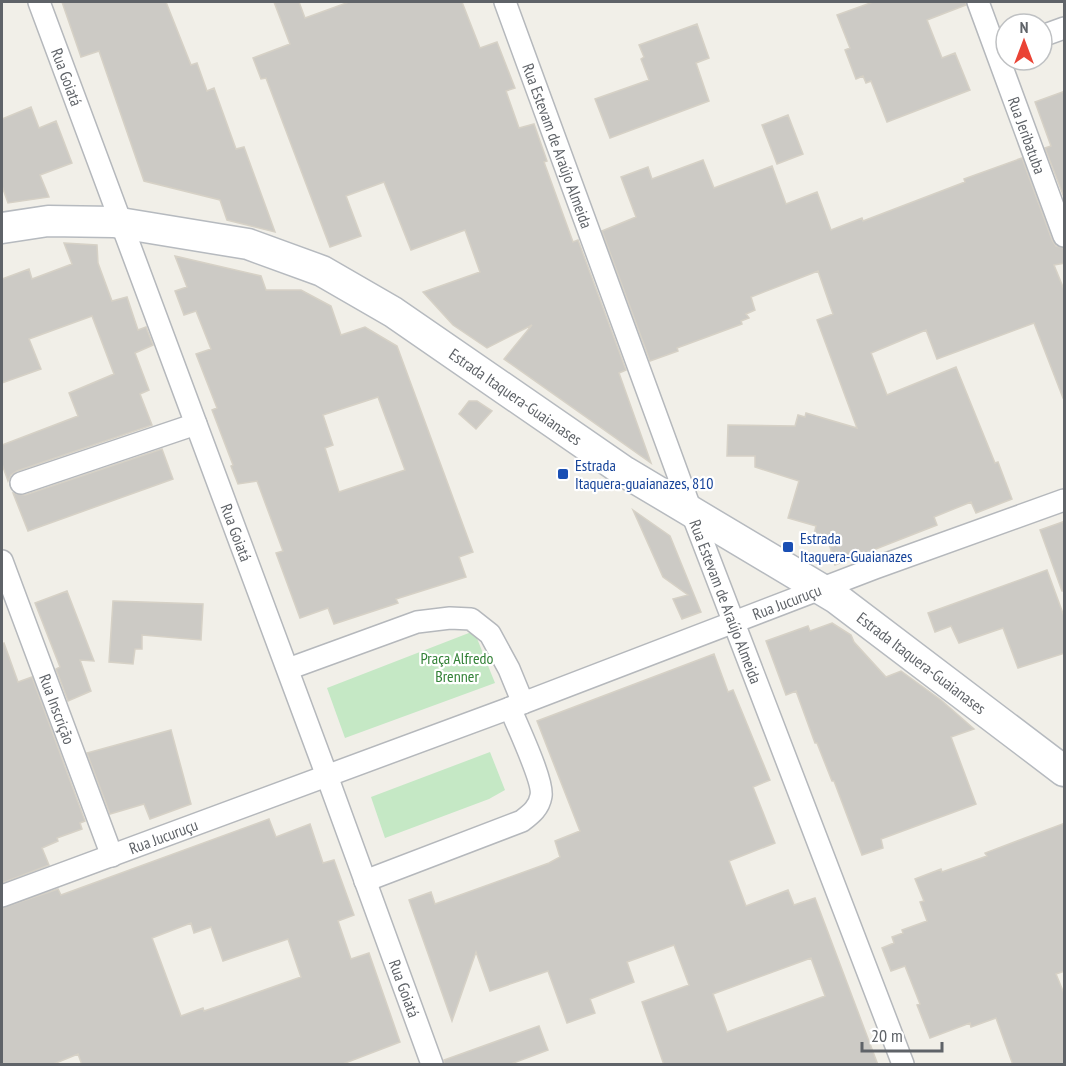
<svg xmlns="http://www.w3.org/2000/svg" width="1066" height="1066" font-family="'PT Sans Narrow',sans-serif">
<style>
.green{fill:#c5e8c5}
.building{fill:#cccac5;stroke:#d6d1c6;stroke-width:1.5;fill-rule:evenodd}
.lines{fill:none;stroke-linecap:round;stroke-linejoin:round}
.minor-casing{stroke:#b5b8bc;stroke-width:24}
.secondary-casing{stroke:#b6babf;stroke-width:33}
.minor{stroke:#fff;stroke-width:21}
.secondary{stroke:#fff;stroke-width:30}
.transit-dot{fill:#1a4fb4;stroke:#fff;stroke-width:2}
.labels{text-anchor:middle;stroke-width:4.5;stroke-linejoin:round;paint-order:stroke}
.street-label{font-size:16px;fill:#5f6368;stroke:#fff}
.transit-label{font-size:16px;fill:#164399;stroke:#fff;text-anchor:start}
.park-label{font-size:16px;fill:#348238;stroke:#fff}
</style>
<rect width="100%" height="100%" fill="#f1efe8"/>
<path class="green" d="M474 631 495 683 345 738 327 688Z
M490 752 505 790 489 799 385 838 371 797Z"/>
<path class="building" d="M62 2H166L191 65 197 63 207 91 214 88 236 149 244 147 275 232 227 220 220 200 144 181 99 51 81 57Z
M274 2H299L305 18 349 2H462L480 48 497 42 515 88 506 91 519 128 534 124 547 161 544 162 573 242 578 240 626 370 619 373 651 463 504 359 532 325 487 348 453 325 423 292 480 272 465 230 411 250 384 182 346 196 361 236 330 247 266 78 261 79 253 58 290 44Z
M873 2H966V5L927 20 942 58 955 53 970 90 887 122 871 81 866 83 863 76 856 79 845 50 850 48 837 15Z
M697 24 709 58 696 63 709 101 610 138 595 99 649 80 641 59 644 57 639 45Z
M1065 91V200L1045 148 1051 146 1035 102Z
M31 107 39 128 56 121 72 163 40 175 49 197 8 203 2 186V119Z
M788 115 803 154 777 164 762 125Z
M1022 158 1052 240 1056 246 1065 248V263L1054 265 1065 292V397L1063 398 1034 323 937 359 926 330 871 353 887 395 956 367 995 463 998 462 1012 499 976 513 971 502 934 517 937 525 835 565 829 543 813 539 816 526 788 518 799 481 755 467V456H727L728 425 795 426 798 415 805 417 806 413 857 428 817 320 833 314 818 271 751 297 755 310 746 314 749 318 741 321 742 324 677 348 678 351 650 361 602 231 636 217 621 177 648 167 652 179 703 160 714 188 772 166 786 204 817 192 831 230 862 218 863 221 965 182 964 179Z
M64 243 97 245 98 263 112 301 127 297 138 330 146 327 153 345 135 353 149 390 140 394 152 425 17 471 11 475 8 481 2 464V445L78 416 69 393 114 374 92 316 29 339 41 369 2 383V279L29 269 32 279 72 264Z
M175 256 261 276 266 290H301L331 306 341 335 365 327 397 346 473 552 459 557 466 577 396 599 398 603 334 624 328 608 300 618 276 553 283 551 257 481 238 484 231 466 233 465 212 410 217 408 196 354 211 349 196 311 184 315 175 291 187 287ZM378 397 405 470 339 492 325 448 333 445 323 415Z
M469 401H477L492 411 476 429 459 414Z
M162 449 173 479 28 531 13 493 25 495Z
M633 510 670 536 701 612 682 619 673 599 688 595 663 577Z
M1065 521V591H1062L1040 530Z
M1047 570 1065 619V653L1018 668 1003 628 959 643 951 626 935 632 928 613Z
M67 591 94 661 80 660 91 691 68 701 56 669 60 667 35 603Z
M113 601 203 604 201 640 142 635V649H135L133 664 109 662Z
M832 623 851 635 854 642 886 677 901 671 941 700 974 729 951 737 976 804 881 839 883 848 862 855 834 781H832L817 743H815L796 691 786 695 766 641 808 626 810 631Z
M4 643 18 682 32 677 85 821 80 823 82 829 57 838 58 841 42 848 49 865 2 883V644Z
M714 654 728 692 733 690 770 780 753 787 775 843 729 861 746 906 788 890 794 905 815 898 878 1065H664L642 1002 689 985 674 945 627 962 634 982 590 999 595 1013 567 1023 548 971 490 991 476 952 452 1021 409 900 431 892 435 904 549 863 560 857 555 841 580 831 537 721ZM811 958 825 996 727 1032 713 994Z
M171 730 191 804 150 819 144 804 110 814 87 753Z
M269 819 276 837 310 824 323 863 334 860 354 915 338 921 351 959 369 953 400 1042 340 1065H82L78 1054 51 1065H2V908L58 889 61 895ZM191 923 194 933 211 927 223 961 288 939 301 977 219 1006 204 1011 203 1008 181 1016 152 938Z
M1065 823V971L1056 974 1065 996V1065H1013L996 1018 971 1027 970 1023 930 1038 917 1005 920 1004 905 966 891 971 882 948 894 943 892 937 903 933 902 930 927 921 920 902 924 901 915 879 941 869 942 872 987 856 985 853Z
M539 1026 548 1050 508 1065H444V1060Z"/>
<g class="lines">
<g class="minor-casing">
<g id="minor">
<path id="s1" d="M39 2 327 776 432 1064"/>
<path id="s2" d="M505 2 696 524 903 1064"/>
<path id="s3" d="M978 2 1064 236"/>
<path d="M1042 36 1064 28"/>
<path d="M21 483 196 424"/>
<path id="s4" d="M2 561 112 856"/>
<path d="M288 669 417 622 450 618 471 619 490 634 509 669 523 703"/>
<path d="M365 881 522 821C531 814 539 808 541 796 544 782 517 725 510 708"/>
<path id="s5" d="M2 896 510 708 875 568 1064 500"/>
</g>
</g>
<g class="secondary-casing">
<g id="secondary">
<path id="s6" d="M2 228 48 221 114 222 248 244 322 271 393 312 625 472 836 598 1064 771"/>
</g>
</g>
<use href="#minor" class="minor"/>
<use href="#secondary" class="secondary"/>
</g>
<g class="transit-dot">
<rect x="557" y="468" width="12" height="12" rx="3"/>
<rect x="782" y="541" width="12" height="12" rx="3"/>
</g>
<g class="labels">
<g class="street-label">
<text dy="6" stroke="none"><textPath href="#s1" startOffset="80">Rua Goiatá</textPath></text>
<text dy="6" stroke="none"><textPath href="#s3" startOffset="142">Rua Jeribatuba</textPath></text>
<text dy="6" stroke="none"><textPath href="#s2" startOffset="153">Rua Estevam de Araújo Almeida</textPath></text>
<text dy="6" stroke="none"><textPath href="#s6" startOffset="558">Estrada Itaquera-Guaianases</textPath></text>
<text dy="6" stroke="none"><textPath href="#s1" startOffset="566">Rua Goiatá</textPath></text>
<text dy="6" stroke="none"><textPath href="#s2" startOffset="639">Rua Estevam de Araújo Almeida</textPath></text>
<text dy="6" stroke="none"><textPath href="#s5" startOffset="838">Rua Jucuruçu</textPath></text>
<text dy="6" stroke="none"><textPath href="#s6" startOffset="1044">Estrada Itaquera-Guaianases</textPath></text>
<text dy="6" stroke="none"><textPath href="#s4" startOffset="158">Rua Inscrição</textPath></text>
<text dy="6" stroke="none"><textPath href="#s5" startOffset="172">Rua Jucuruçu</textPath></text>
<text dy="6" stroke="none"><textPath href="#s1" startOffset="1052">Rua Goiatá</textPath></text>
</g>
<g class="transit-label">
<text x="575" y="471">Estrada<tspan x="575" dy="18">Itaquera-guaianazes, 810</tspan></text>
<text x="800" y="544">Estrada<tspan x="800" dy="18">Itaquera-Guaianazes</tspan></text>
</g>
<g class="park-label">
<text x="457" y="664">Praça Alfredo<tspan x="457" dy="18">Brenner</tspan></text>
</g>
</g>
<rect width="1066" height="1066" fill="none" stroke="#5f6368" stroke-width="6"/>
<g transform="translate(1024 42)"><circle r="28" fill="#ffffff" stroke="#bfc1c3" stroke-width="1.5"/>
<path d="M0-4.5L10 22L0 15L-10 22Z" fill="#ea4335"/>
<text y="-9" font-size="16" font-weight="bold" text-anchor="middle" fill="#5f6368">N</text>
</g>
<path d="M862 1042v9h80v-9" fill="none" stroke="#5f6368" stroke-width="3"/>
<text x="871" y="1042" font-size="18" fill="#5f6368" stroke="#ffffff" stroke-width="4.5" paint-order="stroke">20 m</text>
</svg>
